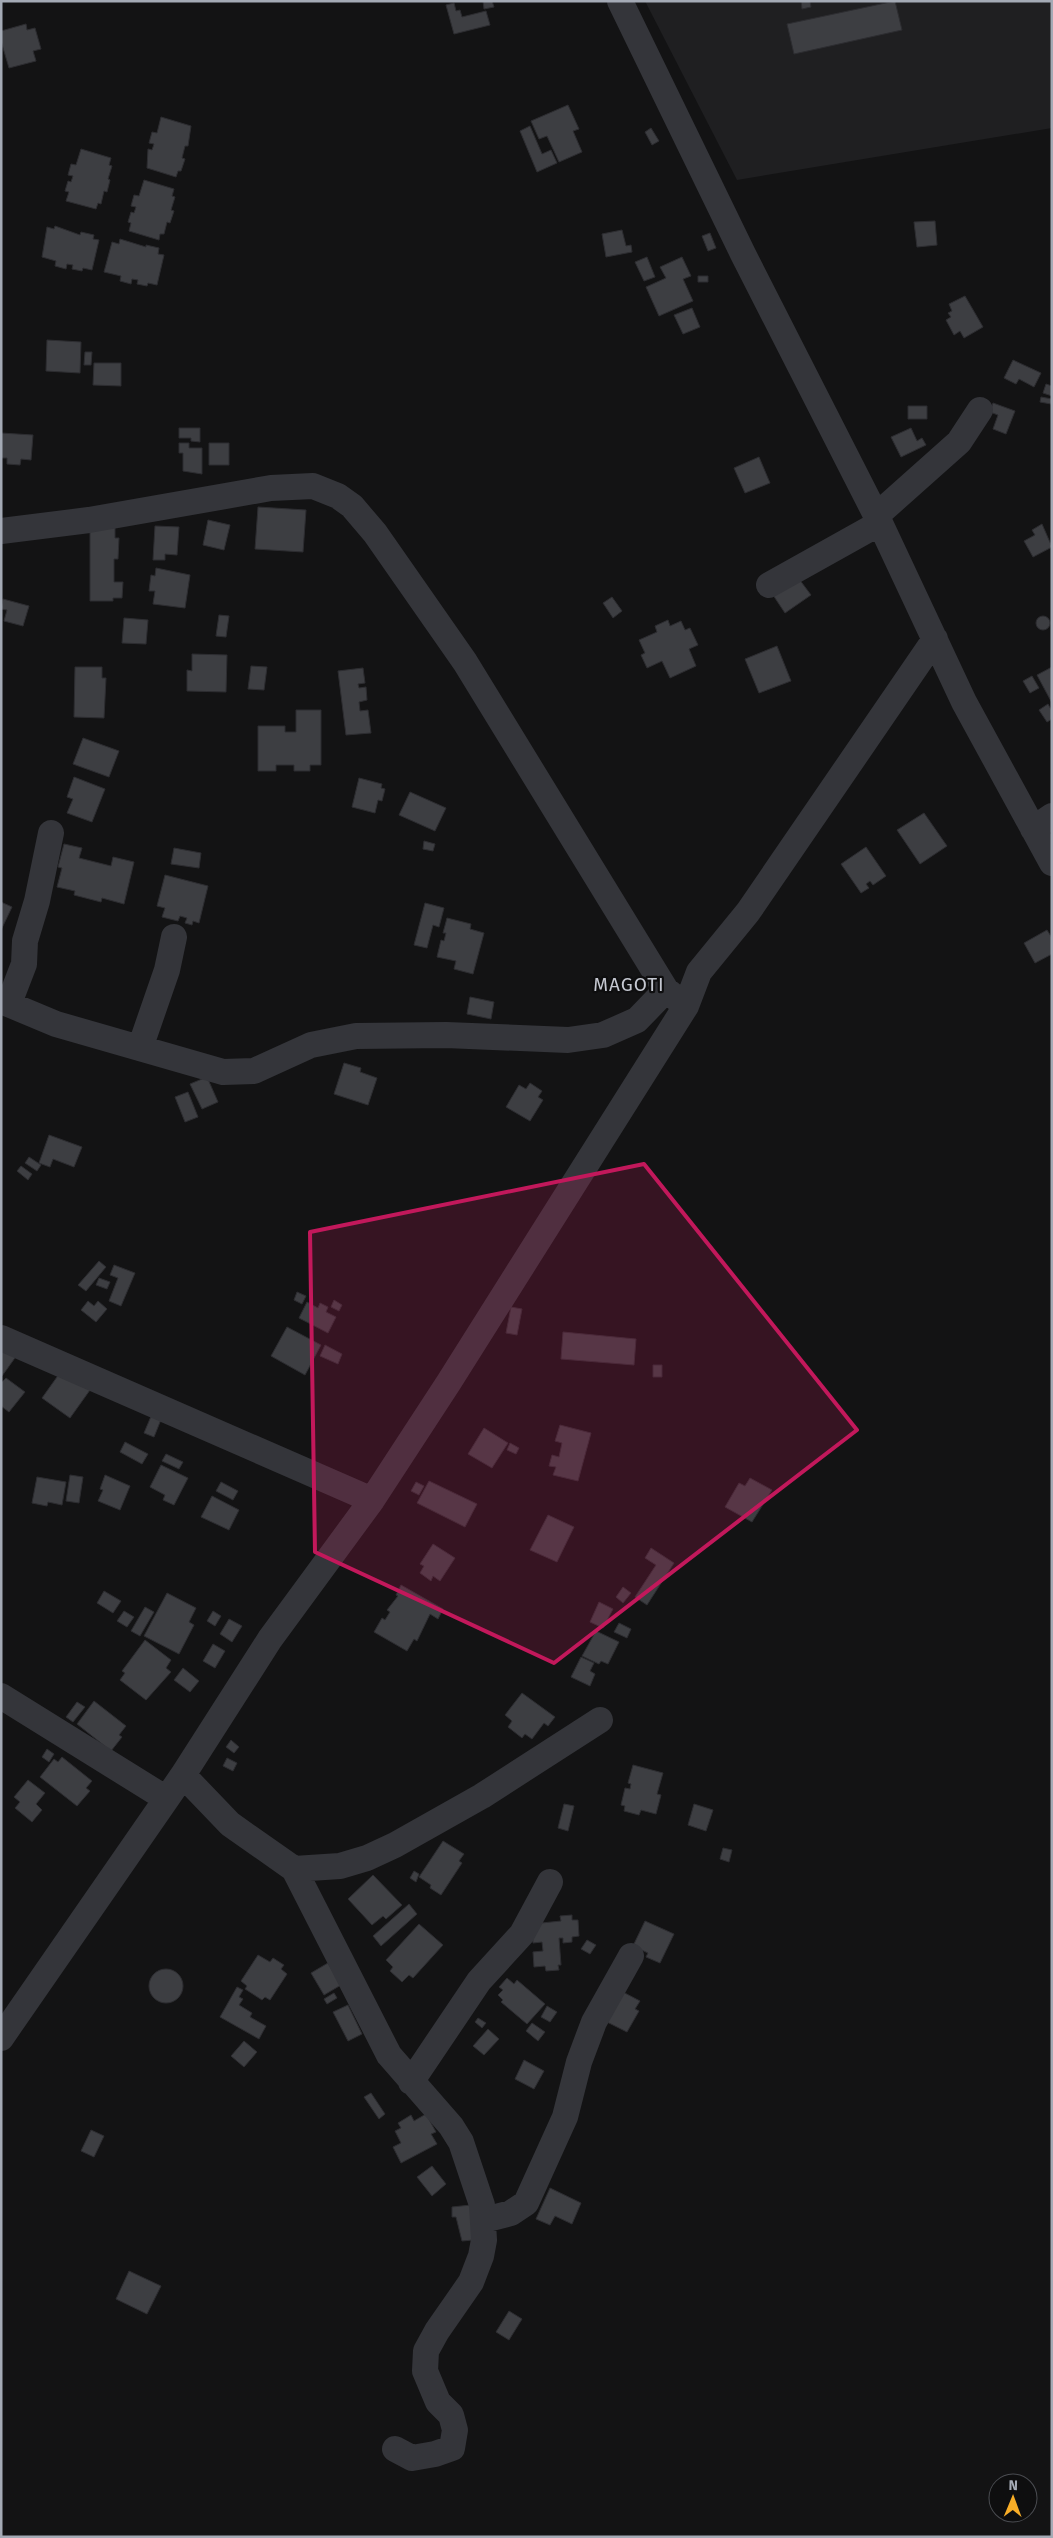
<svg xmlns="http://www.w3.org/2000/svg" width="1053" height="2538" font-family="'Fira Sans',sans-serif">
<style>
.built{fill:#1f1f21}
.building{fill:#3d3e42;stroke:#2d2d31}
.lines{fill:none;stroke-linecap:round;stroke-linejoin:round}
.minor{stroke:#34353a;stroke-width:26}
.marked{fill:#c2185b;fill-opacity:0.2;stroke:#c2185b;stroke-width:4;stroke-linejoin:round}
.labels{text-anchor:middle;stroke-width:4.5;stroke-linejoin:round;paint-order:stroke}
.quarter-label{font-size:19px;letter-spacing:1px;fill:#c5c8d1;stroke:#0e0e0f}
</style>
<rect width="100%" height="100%" fill="#131314"/>
<path class="built" d="M645 1H1052V128L737 180Z"/>
<path class="building" d="M483 1H492L494 7 484 9Z
M801 1H810L811 7 802 9Z
M895 1 902 30 794 54 787 24Z
M454 3 456 11 460 10 462 17 486 11 490 25 454 34 446 5Z
M26 24 27 30 35 28 41 49 33 51 36 61 9 68 1 41V31Z
M568 105 579 129 573 131 582 152 559 162 547 136 539 139 531 121Z
M161 117 191 126 188 146H185L182 158 185 159 181 171H178L176 177 147 168 148 149 152 150 154 144 149 143 152 132 157 133Z
M530 126 542 154 551 150 557 163 537 172 520 131Z
M651 128 659 141 652 145 645 132Z
M81 149 111 158 109 165 112 166 108 179 110 180 107 192 104 191 101 204 98 203 96 209 66 201 69 192 65 191 68 181 71 182 73 176 68 175 71 164 76 165Z
M144 180 174 189 172 196 175 197 171 210 174 211 170 223 167 222 164 234H160L159 240 129 231 131 223 128 222 131 212 134 213 136 207 131 206 134 195 139 196Z
M935 221 937 245 917 247 914 222Z
M55 226 80 235 81 232 94 235 93 239 99 240 92 270 83 268 82 271 72 269 73 265 67 264 66 269 55 266 56 261 42 257 47 227 54 229Z
M622 230 626 246 631 245 632 252 606 257 602 234Z
M710 233 716 248 708 251 702 236Z
M120 239 146 247V245L159 248 158 254 164 255 157 285 148 283 147 286 137 284 138 280 132 279 131 284 120 281 121 276 104 272 112 242 119 244Z
M647 257 655 277 644 281 635 262Z
M682 257 691 276 683 279 693 301 659 316 646 287 666 278 660 267Z
M698 276H708V282H698Z
M965 296 983 327 964 338 960 331 954 335 946 320 951 317 948 313 952 311 949 304Z
M692 308 700 327 683 334 674 315Z
M47 340 81 342 80 373 46 371Z
M85 352H92L91 365H84Z
M1013 360 1041 373 1034 387 1019 379 1016 384 1004 378Z
M94 363H121V386L93 385Z
M1046 384 1052 386V396L1043 393Z
M1041 397 1052 399 1051 404 1040 402Z
M993 403 1015 411 1006 434 993 429 998 415 990 412Z
M908 406H927V419H908Z
M179 428H200V442L191 441V438H179Z
M911 428 917 441 922 438 926 445 901 457 891 437Z
M1 433 33 435 31 460 21 459 20 465 7 464V458H1Z
M179 443H189V448H202V474L183 471V453H179Z
M209 443H229V465H209Z
M759 457 770 483 745 493 734 468Z
M258 507 306 510 303 552 255 549Z
M208 520 230 525 224 550 203 545Z
M1042 524 1052 547 1033 557 1024 541 1035 535 1032 530Z
M90 526H115V538H119L118 559H114V582H123L122 598H113V601H90Z
M155 526 179 527 177 555 165 554V560H153Z
M156 568 190 575 185 608 153 604 155 591H149L151 575 155 576Z
M796 575 811 595 785 613 771 592Z
M612 597 622 611 613 618 603 603Z
M3 599 29 606 23 626 4 621 7 610 1 609Z
M219 615 229 616 226 637 216 636Z
M1036 623a7 7 0 1 1 14 0a7 7 0 1 1-14 0Z
M124 618 148 620 146 644 122 643Z
M668 620 670 626 681 621 685 630 690 628 698 645 689 649 696 666 670 678 662 661 647 668 641 655 645 653 639 640 657 632 655 626Z
M777 646 791 681 759 693 745 659Z
M192 654 227 655 226 692 187 691V670L192 671Z
M251 666 267 667 264 690 248 689Z
M75 667H102V678H106L104 718 74 717Z
M1052 667V703L1037 675Z
M363 668 365 683 358 684 359 688 366 687 367 700 359 702 360 711 368 710 371 733 346 735 338 671Z
M1032 676 1039 688 1030 693 1023 681Z
M1048 704 1052 711V719L1047 722 1039 710Z
M296 710H321V765H310V771H294V765H276V771H258V726H285V732H296Z
M83 738 119 751 109 777 73 764Z
M74 777 105 789 92 822 67 813 73 799 67 797Z
M359 778 382 784 381 788 385 789 382 801 378 800 375 813 352 807Z
M410 792 446 808 435 831 399 815Z
M924 813 947 846 920 864 897 830Z
M424 841 435 844 433 851 423 849Z
M64 844 82 848 79 858 111 866 113 857 134 862 124 904 102 898 101 902 74 895 75 891 57 887 62 868 58 867Z
M866 847 886 876 873 885 870 881 866 884 869 888 861 893 841 864Z
M174 848 201 853 199 868 171 864Z
M165 875 208 886 199 923 193 921 192 925 185 923 187 918 180 916 178 921 162 917 165 908 157 906Z
M1 902 12 907 1 930Z
M425 903 444 908 439 927 433 925 427 948 414 945Z
M447 918 471 924 470 929 484 933 473 974 454 969 456 961 437 957 441 940 444 941 446 933H443Z
M1047 930 1052 938V954L1035 963 1024 943Z
M470 997 494 1002 491 1019 467 1014Z
M344 1063 361 1068 360 1072 377 1078 368 1105 334 1094Z
M207 1077 218 1102 202 1109 190 1084Z
M530 1083 542 1091 538 1097 543 1100 530 1121 506 1107 519 1085 526 1089Z
M188 1092 198 1117 185 1122 175 1097Z
M49 1135 82 1147 74 1167 53 1159 50 1167 39 1163Z
M29 1157 41 1165 37 1171 25 1163Z
M21 1166 32 1174 28 1180 17 1171Z
M99 1261 106 1267 86 1291 78 1285Z
M114 1265 135 1273 121 1306 109 1301 118 1278 110 1275Z
M99 1278 110 1282 107 1289 96 1285Z
M297 1292 306 1296 302 1304 294 1300Z
M334 1300 342 1305 339 1311 331 1307Z
M88 1301 94 1306 98 1301 107 1309 96 1322 81 1310Z
M307 1302 318 1308 320 1303 328 1307 326 1312 336 1317 328 1333 299 1318Z
M511 1307 522 1309 517 1335 506 1333Z
M287 1327 321 1345 305 1375 271 1356Z
M563 1332 636 1339 634 1365 561 1359Z
M325 1345 342 1354 338 1364 320 1356Z
M1 1347 17 1355 2 1376 1 1375Z
M653 1365H662V1377H653Z
M62 1370 90 1390 70 1418 42 1398Z
M6 1378 25 1392 9 1412 1 1406V1383Z
M152 1414 162 1417 154 1437 144 1433Z
M560 1425 591 1433 578 1481 553 1475 556 1467 549 1466 552 1455 559 1457 562 1443 555 1441Z
M484 1428 508 1443 492 1468 468 1454Z
M125 1442 148 1454 142 1464 120 1452Z
M510 1443 519 1448 516 1454 507 1450Z
M166 1454 183 1462 179 1469 162 1461Z
M161 1465 188 1478 174 1505 163 1500 165 1495 150 1487Z
M70 1475 83 1477 79 1503 66 1501Z
M105 1475 130 1486 120 1510 98 1501 103 1490 100 1489Z
M37 1477 66 1482 62 1505 48 1502 47 1506 32 1503Z
M750 1478 772 1490 752 1522 725 1507 739 1483 745 1486Z
M429 1481 477 1504 465 1527 417 1503Z
M221 1482 238 1491 233 1500 216 1491Z
M416 1482 424 1486 419 1495 411 1491Z
M212 1496 239 1510 229 1530 201 1517Z
M548 1515 574 1527 557 1562 530 1550Z
M433 1544 455 1558 440 1581 433 1576 431 1581 420 1573 424 1566 420 1564Z
M651 1548 674 1563 647 1605 635 1597 656 1565 645 1558Z
M401 1585 443 1609 438 1619 430 1614 417 1641 414 1639 407 1651 374 1632 382 1618 385 1620 390 1612 387 1610 398 1596 396 1595Z
M623 1587 631 1593 623 1603 616 1597Z
M104 1591 121 1601 113 1613 97 1603Z
M167 1593 196 1608 189 1622 194 1625 179 1654 144 1636Z
M599 1602 613 1609 603 1628 590 1622Z
M145 1607 154 1612 140 1636 131 1631Z
M124 1611 134 1617 127 1627 117 1621Z
M213 1611 221 1616 215 1626 207 1621Z
M229 1619 242 1626 232 1642 220 1634Z
M619 1623 631 1629 627 1638 614 1632Z
M596 1631 619 1642 608 1664 601 1661 599 1664 582 1656Z
M145 1640 171 1660 166 1668 171 1672 146 1700 120 1680 125 1673 122 1671Z
M213 1644 225 1651 215 1668 203 1661Z
M581 1657 594 1663 590 1671 595 1674 590 1686 571 1677Z
M183 1668 199 1681 190 1692 174 1680Z
M522 1693 555 1717 548 1726 544 1723 532 1739 525 1734 522 1738 508 1727 512 1721 505 1715Z
M94 1701 126 1726 119 1735 122 1737 111 1751 77 1724Z
M77 1702 85 1707 73 1722 66 1717Z
M231 1740 239 1747 234 1753 226 1747Z
M47 1749 54 1754 49 1762 42 1757Z
M62 1757 92 1781 86 1788 90 1791 77 1806 40 1777 54 1759 58 1762Z
M227 1758 237 1763 233 1771 223 1766Z
M633 1765 663 1773 657 1794 661 1795 656 1814 641 1810 639 1815 624 1811 625 1806 621 1805 625 1788 630 1789 631 1784 628 1783Z
M28 1780 45 1793 36 1804 42 1810 32 1822 15 1808 20 1802 14 1797Z
M564 1804 574 1806 568 1831 558 1828Z
M694 1804 713 1810 706 1831 688 1825Z
M443 1841 464 1854 459 1861 462 1863 441 1895 430 1888 431 1885 419 1877Z
M723 1848 732 1850 729 1862 720 1859Z
M414 1871 419 1874 416 1882 410 1878Z
M373 1875 402 1905 386 1919 383 1916 372 1925 348 1899Z
M409 1904 417 1914 381 1946 373 1936Z
M572 1915V1920H578L579 1936 572 1937V1942L563 1943V1938H559L561 1965H558L559 1970 546 1971 545 1966 534 1967 533 1952 543 1951 542 1942 533 1943 532 1924 561 1921 560 1916Z
M645 1921 674 1934 660 1963 646 1957 648 1953 633 1946Z
M419 1924 443 1945 413 1978 409 1975 402 1982 390 1971 393 1967 386 1960Z
M587 1940 596 1945 590 1954 581 1949Z
M258 1955 270 1962 273 1958 284 1965 281 1969 287 1974 270 2000 265 1997 262 2000 245 1989 247 1986 241 1981Z
M328 1963 341 1985 324 1995 311 1973Z
M149 1986a17 17 0 1 1 34 0a17 17 0 1 1-34 0Z
M507 1978 514 1984 517 1980 545 2004 527 2024 501 2002 503 2000 498 1995 503 1990 499 1987Z
M237 1987 243 1990 239 1997 243 1999 239 2005 252 2013 250 2017 266 2026 259 2039 220 2017Z
M619 1990 640 2001 635 2009 639 2011 627 2032 603 2020Z
M334 1993 337 1998 327 2004 324 1999Z
M348 2005 362 2034 348 2041 333 2012Z
M547 2006 557 2012 550 2022 541 2017Z
M478 2018 486 2023 482 2028 475 2022Z
M532 2023 545 2032 538 2041 526 2031Z
M488 2029 499 2039 484 2055 473 2046Z
M244 2041 257 2052 244 2067 231 2056Z
M524 2060 544 2071 534 2089 515 2079Z
M371 2093 385 2114 379 2119 364 2097Z
M426 2114 436 2132 431 2134 437 2144 401 2163 393 2147 401 2143 395 2131 401 2128 398 2123 411 2115 414 2121Z
M91 2130 104 2136 94 2157 81 2151Z
M432 2166 446 2184 432 2196 417 2177Z
M550 2188 581 2203 572 2224 555 2216 550 2225 536 2219Z
M471 2205 473 2240 462 2241 456 2217H452V2207Z
M129 2271 161 2286 147 2314 116 2299Z
M509 2311 522 2319 509 2340 496 2332Z"/>
<g class="lines">
<path class="minor" d="M620 1 743 254 880 523 964 702 1052 863
M876 516 959 442 980 410
M1 531 89 520 271 488 313 486 338 496 352 506 375 533 465 662 666 990 686 1006
M769 585 880 523
M1033 829 1052 816
M1 1001 56 1024 223 1072 254 1071 311 1045 356 1036 446 1035 568 1040 603 1035 637 1020 666 990
M9 1003 24 964 25 941 37 901 51 833
M140 1048 167 970 174 937
M1 1338 372 1500
M1 1696 165 1798
M183 1775 230 1824 294 1869 389 2055 451 2126 461 2142 482 2205 484 2240 481 2256 471 2282 437 2331 426 2351 425 2371 438 2402 451 2415 455 2430 452 2448 435 2454 412 2458 395 2449
M294 1869 340 1866 367 1858 395 1845 482 1796 600 1720
M1 2038 183 1775 270 1639 372 1500 449 1382 686 1006 699 972 748 912 935 639
M411 2082 479 1981 522 1934 550 1882
M484 2220 511 2213 526 2203 565 2117 579 2062 594 2022 631 1956"/>
</g>
<path class="marked" d="M644 1164 857 1430 554 1663 315 1552 310 1232Z"/>
<g class="labels">
<g class="quarter-label">
<text x="629" y="991">MAGOTI</text>
</g>
</g>
<rect width="1053" height="2538" fill="none" stroke="#a4aab5" stroke-width="5"/>
<g transform="translate(1013 2498) rotate(1)"><circle r="24" fill="#0e0e0f" stroke="#4a4c51"/>
<path d="M0-4L9 19L0 12L-9 19Z" fill="#f8ad27"/>
<text y="-8" font-size="14" font-weight="bold" text-anchor="middle" fill="#a4aab5">N</text>
</g>
</svg>
